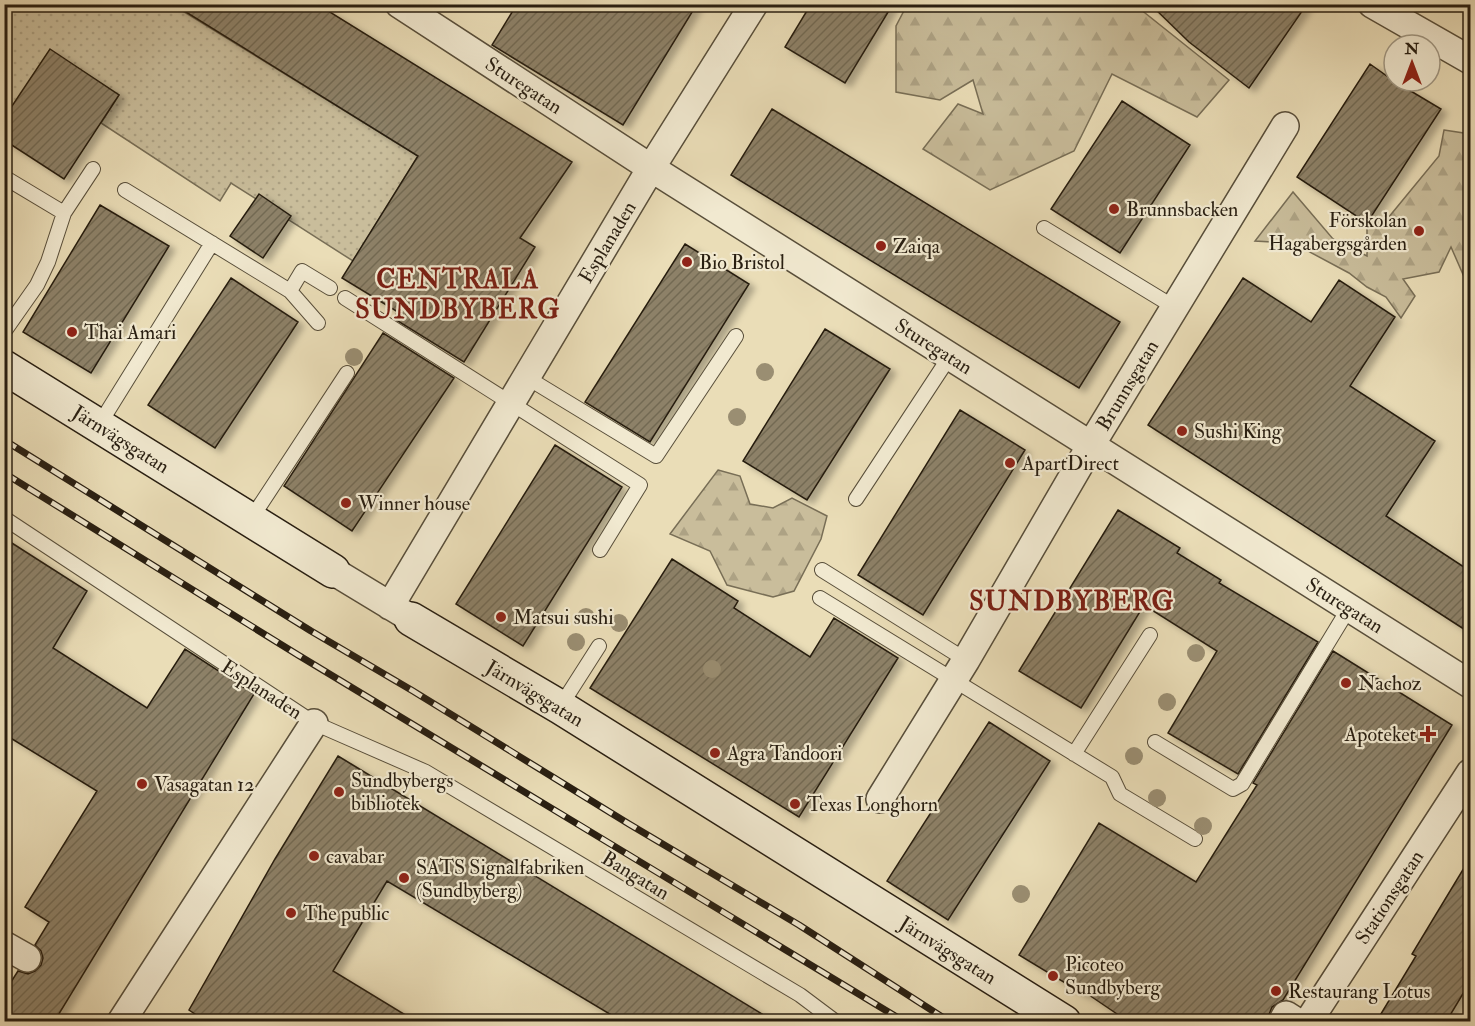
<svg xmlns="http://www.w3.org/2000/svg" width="1475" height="1026" font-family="'IM FELL Double Pica',serif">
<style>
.forest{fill:url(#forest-firs);stroke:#786e56;stroke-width:1.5}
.park{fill:url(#park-dots);stroke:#786e56;stroke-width:1.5}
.building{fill:url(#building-hatch);stroke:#281e11;stroke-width:1.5;filter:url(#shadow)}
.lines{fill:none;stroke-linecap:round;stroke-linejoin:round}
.lane-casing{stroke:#584e3a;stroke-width:16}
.street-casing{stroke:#584e3a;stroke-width:30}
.secondary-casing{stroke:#281e11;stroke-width:36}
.lane{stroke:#f1e9d0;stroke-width:14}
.street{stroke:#f1e9d0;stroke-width:27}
.secondary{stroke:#f1e9d0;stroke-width:33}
.rail-casing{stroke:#281e11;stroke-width:7}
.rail{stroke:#f1e9d0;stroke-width:4.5;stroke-dasharray:14;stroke-linecap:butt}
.tree{fill:#9a8e72}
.poi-dot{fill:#8f2418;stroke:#f1e9d0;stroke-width:2}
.labels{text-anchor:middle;stroke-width:4.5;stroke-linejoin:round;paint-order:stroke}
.street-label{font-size:20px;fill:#281e11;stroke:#f1e9d0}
.poi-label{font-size:20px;fill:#281e11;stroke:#f1e9d0;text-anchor:start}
.district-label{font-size:26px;font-weight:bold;letter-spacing:1.5px;fill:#7a1f14;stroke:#f1e9d0}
</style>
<defs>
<pattern id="forest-firs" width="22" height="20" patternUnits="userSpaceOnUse" patternTransform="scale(1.5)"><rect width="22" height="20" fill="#c9bd9b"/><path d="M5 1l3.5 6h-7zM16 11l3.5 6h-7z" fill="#ada284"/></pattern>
<pattern id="park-dots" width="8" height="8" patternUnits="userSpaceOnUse" patternTransform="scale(1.5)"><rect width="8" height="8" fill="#c9bd9b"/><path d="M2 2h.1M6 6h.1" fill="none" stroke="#ada284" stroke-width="1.8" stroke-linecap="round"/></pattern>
<pattern id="building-hatch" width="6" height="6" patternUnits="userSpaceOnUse" patternTransform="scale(1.5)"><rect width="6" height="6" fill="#8d8167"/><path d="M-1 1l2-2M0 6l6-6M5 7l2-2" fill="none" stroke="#736953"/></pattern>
<filter id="shadow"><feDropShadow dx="6" dy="4" stdDeviation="3" flood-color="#0004"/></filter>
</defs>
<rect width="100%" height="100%" fill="#eaddb7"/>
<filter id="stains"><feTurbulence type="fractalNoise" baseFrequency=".00333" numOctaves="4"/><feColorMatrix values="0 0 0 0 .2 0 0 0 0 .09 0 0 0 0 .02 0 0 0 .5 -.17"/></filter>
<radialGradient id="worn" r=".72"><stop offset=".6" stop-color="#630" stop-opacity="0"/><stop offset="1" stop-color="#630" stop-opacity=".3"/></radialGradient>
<path class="forest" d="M907 5H1135L1229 80 1197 117 1112 74 1074 151 990 190 923 149 958 104 983 114 973 80 940 100 896 92V26Z
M1444 130 1470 134V282L1465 279 1451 247 1439 272 1403 279 1415 296 1401 318 1386 297 1367 287 1349 273 1293 243 1255 241 1293 192 1333 239 1367 256V223L1388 218 1439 156Z
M718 470 740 476 750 504 773 508 792 498 827 516 821 539 794 591 773 597 727 585 710 551 670 534Z"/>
<path class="park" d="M5 5H173L418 156 353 261 231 183 220 201 101 123 119 95 50 50 5 118Z"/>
<path class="building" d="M173 4H317L572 162 520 238 535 247 464 362 393 318 398 312 342 278 418 156Z
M517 4H697L623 125 492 45Z
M811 4H893L845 83 785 47Z
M1150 4H1307L1249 88 1189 42Z
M50 49 119 95 64 179 4 140V118Z
M1370 64 1394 81 1441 109 1367 223 1297 177Z
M1122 101 1190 145 1120 253 1051 209Z
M772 109 1120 322 1079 388 731 175Z
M259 194 291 216 263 258 230 236Z
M100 205 169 246 91 373 23 332Z
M685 244 749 284 650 442 585 402Z
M231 278 298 322 215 448 148 405Z
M1243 278 1311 322 1339 280 1395 317 1350 386 1435 441 1386 516 1470 571V633L1148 425Z
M825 329 890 369 807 500 743 461Z
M383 333 454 378 352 531 284 486Z
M960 410 1025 450 923 615 858 575Z
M555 445 622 487 523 646 456 604Z
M1118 510 1180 548 1177 553 1221 580 1219 583 1318 642 1238 774 1168 733 1217 651 1144 605 1081 708 1019 671Z
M4 538 87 591 53 648 147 708 185 649 254 694 54 1022H4V993L18 971 28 974 35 971 41 965 43 958 41 951 35 945 49 922 25 907 97 791 4 734Z
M672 559 738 601 734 608 810 657 834 618 898 658 799 817 590 688Z
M1333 651 1452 725 1283 1000 1272 1007 1266 1022H1129L1086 993 1085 995 1019 955 1099 823 1196 882 1257 785 1253 783Z
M989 722 1050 761 948 920 887 881Z
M338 756 775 1022H623L387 881 333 971 417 1022H207L189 1010 275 859Z
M1470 858V982L1446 1022H1376L1416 956 1412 954Z"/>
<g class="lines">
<g class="lane-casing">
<path id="lane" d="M4 177 64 213
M125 190 290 291 302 271 330 288
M1044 228 1174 307
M290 291 318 323
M345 298 640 485 600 550
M4 332 37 285 48 262 64 213 93 169
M526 377 656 456 736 336
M99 425 212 243
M856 499 950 356
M4 518 314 723 426 772 800 995 836 1022
M251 519 347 373
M822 570 966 660
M820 598 1112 777 1120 794 1195 839
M560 707 599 646
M1155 742 1233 789 1242 784 1349 608
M1074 754 1150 635"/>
</g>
<g class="street-casing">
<path id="street" d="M399 4 651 168 1470 684
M1372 4 1470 60
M333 571 404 614
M390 606 651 168 754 4
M880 799 966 660 1091 445 1285 126
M4 945 27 958
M121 1022 314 723
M1282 1022 1286 1015 1297 1022
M1308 1022 1470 773"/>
</g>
<g class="secondary-casing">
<path id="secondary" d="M4 367 333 571
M411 619 560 707 1064 1022"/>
</g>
<use href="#lane" class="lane"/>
<use href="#street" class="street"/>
<use href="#secondary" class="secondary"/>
<g class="rail-casing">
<path id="rail" d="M4 440 311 631 413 691 629 824 799 925 950 1022
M4 473 298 655 905 1022"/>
</g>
<use href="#rail" class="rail"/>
</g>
<g class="tree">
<circle cx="354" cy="357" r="9"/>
<circle cx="765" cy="372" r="9"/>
<circle cx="737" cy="417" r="9"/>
<circle cx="586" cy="617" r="9"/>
<circle cx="619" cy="623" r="9"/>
<circle cx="576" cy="642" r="9"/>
<circle cx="1196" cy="653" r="9"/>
<circle cx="712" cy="669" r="9"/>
<circle cx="1167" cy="702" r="9"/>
<circle cx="1134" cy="756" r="9"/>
<circle cx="1157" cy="798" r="9"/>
<circle cx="1203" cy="826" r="9"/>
<circle cx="1021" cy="894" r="9"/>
</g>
<g class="poi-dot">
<circle cx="1114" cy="209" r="6"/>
<circle cx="1419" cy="231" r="6"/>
<circle cx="881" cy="246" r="6"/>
<circle cx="687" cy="262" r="6"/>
<circle cx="72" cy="332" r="6"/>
<circle cx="1182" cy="431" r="6"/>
<circle cx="1010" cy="463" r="6"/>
<circle cx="346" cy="503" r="6"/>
<circle cx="501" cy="617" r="6"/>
<circle cx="1346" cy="683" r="6"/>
<path d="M1425 725h6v6h6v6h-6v6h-6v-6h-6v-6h6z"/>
<circle cx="715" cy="753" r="6"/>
<circle cx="142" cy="784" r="6"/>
<circle cx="339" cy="792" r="6"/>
<circle cx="795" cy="804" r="6"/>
<circle cx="314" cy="856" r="6"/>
<circle cx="404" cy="878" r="6"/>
<circle cx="291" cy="913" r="6"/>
<circle cx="1053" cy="976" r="6"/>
<circle cx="1276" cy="991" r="6"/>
</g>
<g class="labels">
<g class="street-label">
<text transform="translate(524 85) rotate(33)" y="7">Sturegatan</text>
<text transform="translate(607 242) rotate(-59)" y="7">Esplanaden</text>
<text transform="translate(934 346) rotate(32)" y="7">Sturegatan</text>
<text transform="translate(1127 385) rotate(-59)" y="7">Brunnsgatan</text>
<text transform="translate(121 439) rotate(32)" y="7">Järnvägsgatan</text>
<text transform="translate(1345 605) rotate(32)" y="7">Sturegatan</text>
<text transform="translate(262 689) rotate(33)" y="7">Esplanaden</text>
<text transform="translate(535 693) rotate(31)" y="7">Järnvägsgatan</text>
<text transform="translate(636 875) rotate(31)" y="7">Bangatan</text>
<text transform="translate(1389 897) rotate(-57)" y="7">Stationsgatan</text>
<text transform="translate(948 950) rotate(32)" y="7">Järnvägsgatan</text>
</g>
<g class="poi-label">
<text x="1126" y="216">Brunnsbacken</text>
<text x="1407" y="227" text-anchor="end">Förskolan<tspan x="1407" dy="23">Hagabergsgården</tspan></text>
<text x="893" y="253">Zaiqa</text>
<text x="699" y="269">Bio Bristol</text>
<text x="84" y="339">Thai Amari</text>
<text x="1194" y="438">Sushi King</text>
<text x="1022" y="470">ApartDirect</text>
<text x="358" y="510">Winner house</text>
<text x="513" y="624">Matsui sushi</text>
<text x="1358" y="690">Nachoz</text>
<text x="1416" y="741" text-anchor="end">Apoteket</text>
<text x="727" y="760">Agra Tandoori</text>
<text x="351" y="787">Sundbybergs<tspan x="351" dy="23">bibliotek</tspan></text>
<text x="154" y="791">Vasagatan 12</text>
<text x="807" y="811">Texas Longhorn</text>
<text x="326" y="863">cavabar</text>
<text x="416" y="874">SATS Signalfabriken<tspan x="416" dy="23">(Sundbyberg)</tspan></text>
<text x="303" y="920">The public</text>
<text x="1065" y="971">Picoteo<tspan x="1065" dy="23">Sundbyberg</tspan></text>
<text x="1288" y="998">Restaurang Lotus</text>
</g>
<g class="district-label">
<text x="458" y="288">CENTRALA<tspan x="458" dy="30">SUNDBYBERG</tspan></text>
<text x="1072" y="610">SUNDBYBERG</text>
</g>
</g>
<rect width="1475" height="1026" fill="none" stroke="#eaddb7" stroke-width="24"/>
<rect x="6" y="6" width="1463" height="1014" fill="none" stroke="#281e11" stroke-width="3"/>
<rect x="12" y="12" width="1451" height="1002" fill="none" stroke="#281e11" stroke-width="1.5"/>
<g transform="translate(1412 63)"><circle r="28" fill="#f1e9d0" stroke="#a19884" stroke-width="1.5"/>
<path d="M0-4.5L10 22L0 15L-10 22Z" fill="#8f2418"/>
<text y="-9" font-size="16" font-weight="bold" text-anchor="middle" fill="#281e11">N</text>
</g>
<rect width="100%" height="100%" filter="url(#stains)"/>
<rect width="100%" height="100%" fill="url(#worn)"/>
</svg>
